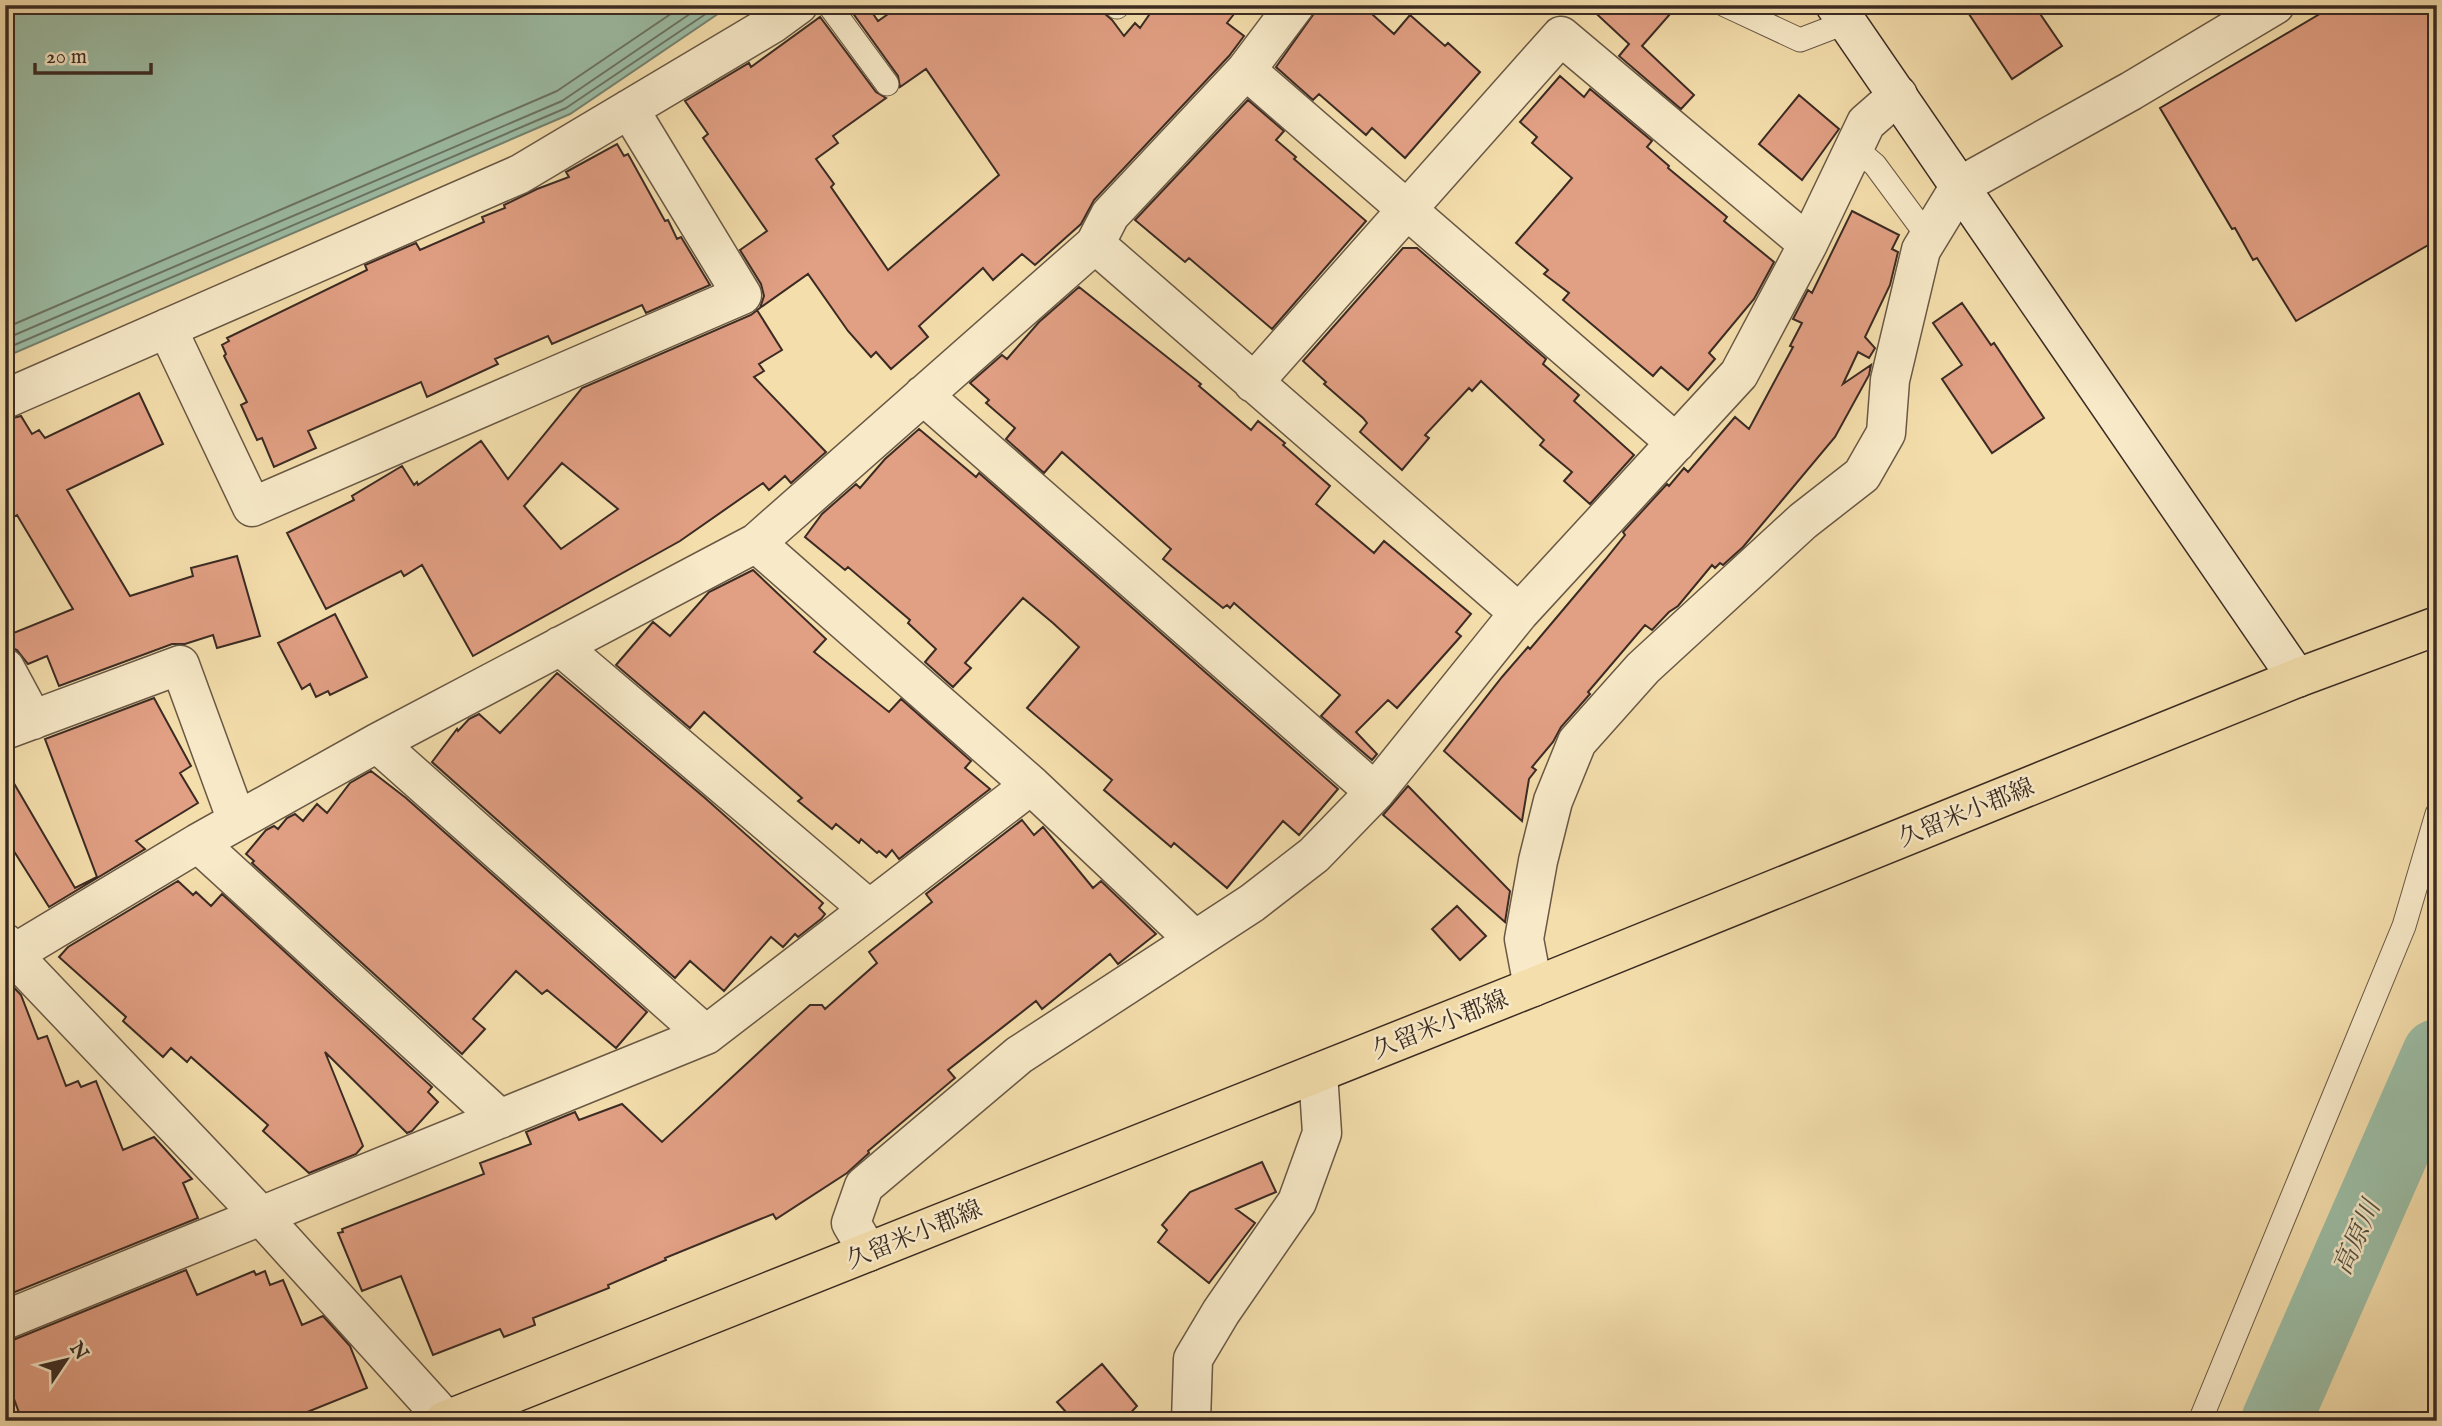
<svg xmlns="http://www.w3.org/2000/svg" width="2442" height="1426" font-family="'IM FELL English','Noto Serif JP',serif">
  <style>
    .water { fill: #9cbda5; stroke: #758371; stroke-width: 2 }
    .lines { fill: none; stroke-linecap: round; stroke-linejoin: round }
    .shore { stroke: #6c7464; stroke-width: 2 }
    .river { stroke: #9cbda5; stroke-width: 70 }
    .building { fill: #e19f83; stroke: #3b2b23; stroke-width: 2; fill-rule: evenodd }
    .lane-casing { stroke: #695845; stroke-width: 25 }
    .street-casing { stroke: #695845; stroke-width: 41 }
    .secondary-casing { stroke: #3b2b23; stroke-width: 41 }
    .primary-casing { stroke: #3b2b23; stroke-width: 41 }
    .lane { stroke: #f8eac9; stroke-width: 23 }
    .street { stroke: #f8eac9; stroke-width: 38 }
    .secondary { stroke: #f8eac9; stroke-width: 38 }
    .primary { stroke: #f4deac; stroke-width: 38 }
    .labels { text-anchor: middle; stroke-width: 5; stroke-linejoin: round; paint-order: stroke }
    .street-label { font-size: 24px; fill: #3b2b23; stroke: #f8eac9 }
    .water-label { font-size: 26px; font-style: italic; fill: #535044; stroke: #f8eac9 }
  </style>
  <rect width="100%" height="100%" fill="#f4deac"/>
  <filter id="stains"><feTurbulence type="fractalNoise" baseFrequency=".00286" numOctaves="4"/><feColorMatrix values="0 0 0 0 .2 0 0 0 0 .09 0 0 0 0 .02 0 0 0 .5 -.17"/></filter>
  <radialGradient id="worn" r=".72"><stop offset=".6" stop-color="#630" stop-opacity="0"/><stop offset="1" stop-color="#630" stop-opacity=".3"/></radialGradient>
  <path class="water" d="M 5,5 L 731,5 L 570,114 L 5,357 Z"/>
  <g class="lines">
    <path class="shore" d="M 5,328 L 557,91 L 684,5
      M 5,339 L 562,101 L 703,5
      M 5,349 L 566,108 L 719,5"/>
    <path class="river" d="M 2276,1421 L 2437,1054"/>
  </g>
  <path class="building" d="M 847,5 L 867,5 L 878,21 L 901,5 L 1101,5 L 1105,14 L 1112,20 L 1124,36 L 1135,23 L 1140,28 L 1156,5 L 1241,5 L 1227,23 L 1244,36 L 1229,56 L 1094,200 L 1081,224 L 1035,265 L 1022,254 L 993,280 L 983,268 L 919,326 L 928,337 L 891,369 L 876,352 L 871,357 L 848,331 L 808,274 L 757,310 L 782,350 L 759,364 L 764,371 L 754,377 L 826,452 L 791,483 L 785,476 L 769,490 L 763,483 L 680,541 L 473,656 L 422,565 L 404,576 L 401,571 L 326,609 L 287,533 L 354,500 L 352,496 L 402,466 L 414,485 L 417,482 L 418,485 L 481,441 L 508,479 L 582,388 L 751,315 L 760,308 L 764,296 L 761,284 L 740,250 L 767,231 L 703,138 L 708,134 L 685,101 L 749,63 L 751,67 L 820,17 L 876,92 L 886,98 L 833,136 L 838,143 L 816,159 L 834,184 L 831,187 L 888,270 L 999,175 L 926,69 L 900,87 L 898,76 ZM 562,463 L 618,509 L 561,549 L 524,506 Z
    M 1320,5 L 1362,5 L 1394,34 L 1410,15 L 1445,46 L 1448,43 L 1480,72 L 1405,158 L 1372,128 L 1366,135 L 1319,94 L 1313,100 L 1276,67 Z
    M 1587,5 L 1678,5 L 1642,46 L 1694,95 L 1681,109 L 1619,56 L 1629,44 Z
    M 1963,5 L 2034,5 L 2062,46 L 2012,79 Z
    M 2335,5 L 2437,5 L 2437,240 L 2296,321 L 2257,258 L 2253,260 L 2235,228 L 2232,229 L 2160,108 Z
    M 1560,76 L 1584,97 L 1590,89 L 1652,141 L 1647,147 L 1669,166 L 1668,168 L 1727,217 L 1724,221 L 1774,262 L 1754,299 L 1709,353 L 1715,359 L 1688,390 L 1661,367 L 1653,376 L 1563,300 L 1569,293 L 1544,274 L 1548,270 L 1516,243 L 1572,178 L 1532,143 L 1537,137 L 1520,122 Z
    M 1799,95 L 1839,129 L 1802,180 L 1759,144 Z
    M 1248,100 L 1284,131 L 1276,140 L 1296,157 L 1294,159 L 1366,221 L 1272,329 L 1189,258 L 1185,262 L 1135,220 Z
    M 617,144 L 624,156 L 628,154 L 665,221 L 668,220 L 677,239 L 681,237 L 710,285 L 646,313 L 642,305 L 552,344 L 548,336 L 495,359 L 498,364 L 427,397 L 421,382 L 308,431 L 316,448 L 274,467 L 262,438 L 257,440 L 241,405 L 247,402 L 224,356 L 226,354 L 222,345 L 229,341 L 227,338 L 367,270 L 365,265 L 416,243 L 420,250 L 484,222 L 482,217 L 505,208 L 504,205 L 537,189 L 569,177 L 566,172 Z
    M 1852,211 L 1899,235 L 1892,249 L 1898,252 L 1890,285 L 1865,337 L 1875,348 L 1869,358 L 1858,352 L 1843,384 L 1871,365 L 1869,375 L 1835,437 L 1743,547 L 1723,565 L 1720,563 L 1715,568 L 1712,565 L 1678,606 L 1669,612 L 1652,630 L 1645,625 L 1588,692 L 1590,694 L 1561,727 L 1553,742 L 1532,767 L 1536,770 L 1529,779 L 1522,821 L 1444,751 L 1502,677 L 1528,647 L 1530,649 L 1605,560 L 1625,535 L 1623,532 L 1667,484 L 1669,486 L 1684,468 L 1688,472 L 1735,417 L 1749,429 L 1793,347 L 1790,346 L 1802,323 L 1793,319 L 1808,290 L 1812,293 Z
    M 1403,248 L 1417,248 L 1546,359 L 1543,364 L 1579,395 L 1574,401 L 1634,455 L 1590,504 L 1564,481 L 1572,472 L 1540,445 L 1544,440 L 1481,381 L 1472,391 L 1469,388 L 1425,435 L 1429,438 L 1402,470 L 1360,432 L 1367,423 L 1363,418 L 1324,384 L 1326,382 L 1303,361 Z
    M 1079,287 L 1201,384 L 1199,386 L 1251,430 L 1258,421 L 1285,443 L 1283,445 L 1330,486 L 1316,504 L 1374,553 L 1384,541 L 1471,614 L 1456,632 L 1461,636 L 1397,708 L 1388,700 L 1356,732 L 1377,754 L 1372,760 L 1321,716 L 1340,695 L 1234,603 L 1230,608 L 1227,605 L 1223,608 L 1163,559 L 1171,549 L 1062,452 L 1044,473 L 1006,439 L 1015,428 L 986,403 L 989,400 L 970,383 L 1002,355 L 1007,359 L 1039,322 Z
    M 1962,303 L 1991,345 L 1994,343 L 2044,418 L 1992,453 L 1942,379 L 1962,365 L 1933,323 Z
    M 139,393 L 163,444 L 67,490 L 130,596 L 193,576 L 191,568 L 237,556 L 260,636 L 217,648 L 213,635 L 185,644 L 172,644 L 59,686 L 47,656 L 28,664 L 17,650 L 10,647 L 6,636 L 73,609 L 17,515 L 5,522 L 5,420 L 21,416 L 32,434 L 39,430 L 45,438 Z
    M 919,429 L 976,477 L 979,473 L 1338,789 L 1299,835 L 1283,821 L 1227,888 L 1174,843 L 1171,847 L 1104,790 L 1112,780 L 1027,708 L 1079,647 L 1053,623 L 1023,598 L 965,663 L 971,668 L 953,687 L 925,662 L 936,649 L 908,623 L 910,620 L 848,567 L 845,570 L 805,537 L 822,514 L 856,484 L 860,488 L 885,459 Z
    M 753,570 L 826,639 L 814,652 L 889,712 L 901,699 L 971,761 L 965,768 L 990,789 L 899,859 L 892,850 L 886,857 L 879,851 L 877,853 L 861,839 L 859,843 L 836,824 L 832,829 L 798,801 L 802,798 L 704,712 L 690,728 L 616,665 L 653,622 L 670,636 L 709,592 Z
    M 335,614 L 367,677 L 330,695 L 328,691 L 316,697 L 310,684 L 302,689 L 278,643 Z
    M 557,673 L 705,798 L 823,903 L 819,908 L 825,914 L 821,919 L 798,937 L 795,934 L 783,947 L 771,937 L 724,991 L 690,961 L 675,978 L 432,762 L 457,729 L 458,731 L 469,719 L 479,714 L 500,733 Z
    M 154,698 L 191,766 L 180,773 L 198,803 L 136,841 L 145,849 L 49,907 L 5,837 L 5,768 L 75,888 L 97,877 L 45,739 Z
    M 371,771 L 406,798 L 647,1012 L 616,1048 L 547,990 L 542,994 L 516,971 L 473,1019 L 485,1029 L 462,1054 L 252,863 L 254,861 L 246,854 L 266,830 L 274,826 L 278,829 L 287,818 L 295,814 L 303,821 L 317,804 L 327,813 L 350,783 Z
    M 1408,786 L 1510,891 L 1505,922 L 1383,815 Z
    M 1022,820 L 1034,835 L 1043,827 L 1093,888 L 1101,881 L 1156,934 L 1118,964 L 1110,954 L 1042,1009 L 1036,1001 L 948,1070 L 955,1078 L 868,1151 L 869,1153 L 847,1173 L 776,1219 L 773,1214 L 665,1258 L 666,1260 L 608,1285 L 609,1288 L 533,1318 L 535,1325 L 504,1337 L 500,1329 L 433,1355 L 401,1276 L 362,1291 L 338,1233 L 343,1232 L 342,1229 L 484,1174 L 480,1163 L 531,1144 L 526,1132 L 575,1112 L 579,1120 L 622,1104 L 662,1142 L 810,1005 L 822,1005 L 825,1009 L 877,963 L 869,952 L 932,902 L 926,894 Z
    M 178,881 L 193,895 L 196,892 L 211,906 L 222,894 L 432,1087 L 428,1092 L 438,1102 L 412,1131 L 407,1133 L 325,1052 L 363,1146 L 356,1154 L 309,1173 L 263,1131 L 268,1125 L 191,1057 L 187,1062 L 171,1048 L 163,1057 L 123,1021 L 126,1017 L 59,957 L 68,947 Z
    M 1457,906 L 1486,936 L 1460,960 L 1432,929 Z
    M 7,980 L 21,995 L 38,1039 L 47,1036 L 66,1086 L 78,1081 L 81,1087 L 96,1081 L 123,1150 L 154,1137 L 192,1179 L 183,1183 L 198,1218 L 5,1296 L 5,981 Z
    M 1262,1162 L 1276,1192 L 1236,1209 L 1255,1223 L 1209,1283 L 1158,1242 L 1167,1230 L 1162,1225 L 1190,1192 Z
    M 186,1270 L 197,1295 L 254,1271 L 256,1275 L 265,1271 L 270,1285 L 283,1280 L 302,1325 L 323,1316 L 350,1346 L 367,1388 L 285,1421 L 22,1421 L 5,1374 L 5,1341 L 13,1340 Z
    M 1102,1364 L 1137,1406 L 1123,1421 L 1074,1421 L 1057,1402 Z"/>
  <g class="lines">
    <defs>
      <path id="lane" d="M 829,5 L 887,84
        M 1115,5 L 1117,7
        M 1725,5 L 1800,40 L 1847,22
        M 1854,147 L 1875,165 L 1929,238
        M 2200,1421 L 2404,926 L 2437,814"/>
      <path id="street" d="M 1246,70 L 1676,443
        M 1095,244 L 1110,215 L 1246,70 L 1295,5
        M 167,328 L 252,507 L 742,295 L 629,109
        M 1253,383 L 1561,36 L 1808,244
        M 923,395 L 1375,792
        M 5,399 L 520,174 L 772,24 L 798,5
        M 756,543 L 1031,785 L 1195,940
        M 560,646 L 869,909
        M 5,668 L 33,720
        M 5,730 L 180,665 L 237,821
        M 377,743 L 706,1035
        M 198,843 L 500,1119
        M 5,943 L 13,955 L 261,1216 L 446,1420
        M 5,959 L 198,843 L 377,743 L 756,543 L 1095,244 L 1519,613
        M 1533,987 L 1524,939 L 1538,861 L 1553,801 L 1577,742 L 1643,668 L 1803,521 L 1862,475 L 1886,433 L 1890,380 L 1921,250 L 1960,186 L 2131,91 L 2275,5
        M 868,1252 L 851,1223 L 864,1186 L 1019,1055 L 1252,903 L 1314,855 L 1375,792 L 1519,613 L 1739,374 L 1808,244 L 1866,123 L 1898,95
        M 5,1320 L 706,1035 L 1031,785
        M 1191,1421 L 1193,1359 L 1221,1312 L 1297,1202 L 1322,1133 L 1318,1073"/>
      <path id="secondary" d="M 1835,5 L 2297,678"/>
      <path id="primary" d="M 444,1421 L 1533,987 L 2297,678 L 2437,626"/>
    </defs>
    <use href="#lane" class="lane-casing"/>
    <use href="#street" class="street-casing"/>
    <use href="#secondary" class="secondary-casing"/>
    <use href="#primary" class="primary-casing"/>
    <use href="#lane" class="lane"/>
    <use href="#street" class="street"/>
    <use href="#secondary" class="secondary"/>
    <use href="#primary" class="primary"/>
  </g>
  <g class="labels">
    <g class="street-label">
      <text transform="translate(1966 812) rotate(-22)" y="8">久留米小郡線</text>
      <text transform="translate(1440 1024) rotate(-22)" y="8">久留米小郡線</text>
      <text transform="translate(914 1234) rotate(-22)" y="8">久留米小郡線</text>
    </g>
    <g class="water-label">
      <text transform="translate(2356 1237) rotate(-66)" y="9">高原川</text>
    </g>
  </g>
  <rect width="2442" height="1426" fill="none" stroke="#f4deac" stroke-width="28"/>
  <rect x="7" y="7" width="2428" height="1412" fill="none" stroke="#3b2b23" stroke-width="3.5"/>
  <rect x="14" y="14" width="2414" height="1398" fill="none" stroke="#3b2b23" stroke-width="2"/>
  <g transform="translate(66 1360) rotate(55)" stroke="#f8eac9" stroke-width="5" paint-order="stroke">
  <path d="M0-5L12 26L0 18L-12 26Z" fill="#3b2b23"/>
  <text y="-10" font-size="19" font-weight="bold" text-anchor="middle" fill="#3b2b23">N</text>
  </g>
  <path d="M35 63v10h116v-10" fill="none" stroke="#3b2b23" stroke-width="3.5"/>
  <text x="46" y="63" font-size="21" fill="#3b2b23" stroke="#f8eac9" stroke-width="5" paint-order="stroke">20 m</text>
  <rect width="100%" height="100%" filter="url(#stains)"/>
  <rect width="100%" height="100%" fill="url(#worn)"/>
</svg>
